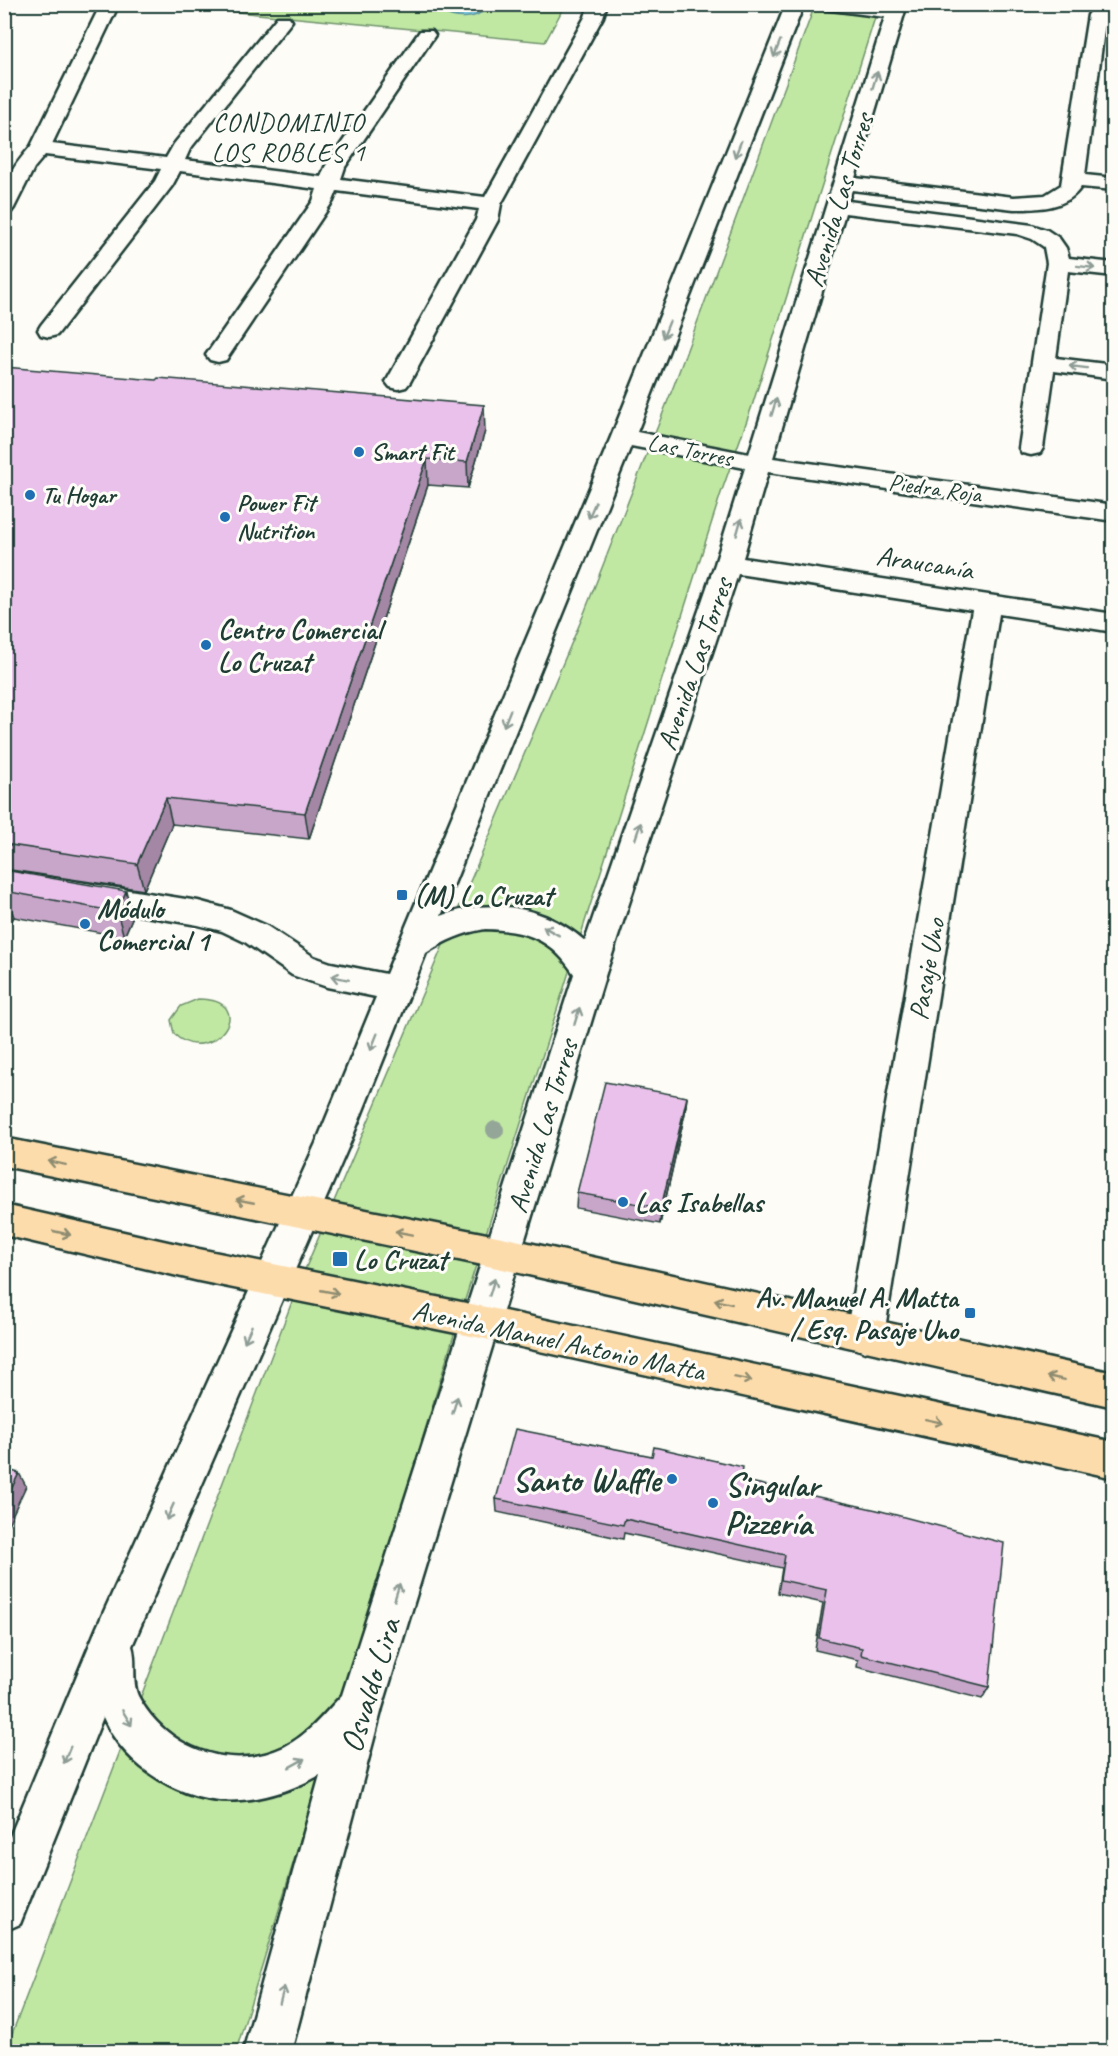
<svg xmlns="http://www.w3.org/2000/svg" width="1118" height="2056" font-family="Caveat,sans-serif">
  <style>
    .green { fill: #c0e8a3; stroke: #70926c; stroke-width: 1.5 }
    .water { fill: #83cde4; stroke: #5b939e; stroke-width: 1.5 }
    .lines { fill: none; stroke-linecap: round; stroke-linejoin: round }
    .minor-casing { stroke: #1f3d34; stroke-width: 5 }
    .major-casing { stroke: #1f3d34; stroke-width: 5 }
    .minor { fill: #fdfcf7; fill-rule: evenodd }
    .major { fill: #fddcac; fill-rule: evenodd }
    .tree { fill: #94a698 }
    .wall { fill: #c8a6c9; stroke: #1f3d34; stroke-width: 1.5 }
    .shaded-wall { fill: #a387a4; stroke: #1f3d34; stroke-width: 1.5 }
    .building { fill: #e9c1ea; stroke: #1f3d34; stroke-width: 1.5 }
    .oneway { stroke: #8e9c96 }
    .oneway2 { stroke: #8e8c70 }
    .poi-dot { fill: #1f6fb2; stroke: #fdfcf7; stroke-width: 2 }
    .labels { text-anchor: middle; stroke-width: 6; stroke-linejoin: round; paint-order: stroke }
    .far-street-label { font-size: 24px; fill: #1f3d34; stroke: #fdfcf7 }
    .far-poi-label { font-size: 24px; font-weight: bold; fill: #1f3d34; stroke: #fdfcf7; text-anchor: start }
    .far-neighbourhood-label { font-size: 26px; letter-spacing: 1.5px; fill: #1f3d34; stroke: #fdfcf7 }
    .street-label { font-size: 28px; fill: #1f3d34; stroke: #fdfcf7 }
    .poi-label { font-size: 28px; font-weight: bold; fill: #1f3d34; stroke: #fdfcf7; text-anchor: start }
    .near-poi-label { font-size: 33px; font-weight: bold; fill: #1f3d34; stroke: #fdfcf7; text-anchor: end }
    .near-street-label { font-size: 33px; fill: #1f3d34; stroke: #fdfcf7 }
  </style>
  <rect width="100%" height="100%" fill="#fdfcf7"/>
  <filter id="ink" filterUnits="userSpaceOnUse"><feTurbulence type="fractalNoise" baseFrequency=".0167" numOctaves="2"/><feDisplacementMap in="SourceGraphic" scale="12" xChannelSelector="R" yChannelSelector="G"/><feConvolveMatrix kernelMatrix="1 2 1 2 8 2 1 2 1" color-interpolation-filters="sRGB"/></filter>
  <g filter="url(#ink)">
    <path class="green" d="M 166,5 L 565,5 L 545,42 Z
      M 815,5 L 879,5 L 752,406 L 720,496 L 457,1325 L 236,2051 L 5,2052 L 298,1286 L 583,616 L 674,385 Z
      M 198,999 C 263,999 211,1070 174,1034 L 171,1020 L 181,1006 Z"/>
    <path class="water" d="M 441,4 L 485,5 L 486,8 C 475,21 455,19 441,12 Z"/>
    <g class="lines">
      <defs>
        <path id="minor" d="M 101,4 L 119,4 L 52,144 L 166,158 L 174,144 L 277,17 L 289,17 L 292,21 L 190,149 L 185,160 L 321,177 L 325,167 L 420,31 L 432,31 L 435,35 L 345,167 L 341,179 L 485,197 L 585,17 L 589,4 L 607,4 L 603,17 L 501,204 L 498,220 L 410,382 L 406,387 L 398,389 L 390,387 L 386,382 L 476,220 L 479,209 L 337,191 L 333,201 L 226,360 L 218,362 L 210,360 L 206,355 L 313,201 L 317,189 L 180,171 L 172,186 L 57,335 L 49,337 L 41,335 L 38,330 L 41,325 L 155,181 L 161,169 L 45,155 L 34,168 L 14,208 L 11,212 L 4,214 C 4,180 9,172 31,146 Z
          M 786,4 L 804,4 L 637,432 L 749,454 L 885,17 L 823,9 L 814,4 L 888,7 L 889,4 L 907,4 L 855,178 L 1014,197 L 1045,195 L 1061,185 L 1088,15 L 1091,11 L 1103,11 L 1106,15 L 1085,175 L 1114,178 L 1114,190 L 1081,187 C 1067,209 1038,209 1014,209 L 852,190 L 848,201 L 1032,225 L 1047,230 L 1059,238 L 1066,248 L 1069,258 L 1114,263 L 1114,276 L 1068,271 L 1056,358 L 1114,365 L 1114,379 L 1054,371 L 1043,448 L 1040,453 L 1031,455 L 1022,453 L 1019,448 L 1047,263 L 1044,247 L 1032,239 L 1017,234 L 845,213 L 773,458 L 1114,505 L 1114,521 L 768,472 L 743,558 L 1114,614 L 1114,632 L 999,614 L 884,1335 L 878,1347 L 865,1352 L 852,1347 L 846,1335 L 972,610 L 738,574 L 606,973 L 382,1708 L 291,2052 L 243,2052 L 320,1775 C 296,1788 269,1798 241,1800 C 185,1805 125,1768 103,1717 L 20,1924 L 4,1931 L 4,1851 L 97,1627 L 316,1143 L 376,997 L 327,987 L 292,975 L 245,942 L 222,931 L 198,925 L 4,892 L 4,870 L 198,901 L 231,910 L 267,926 L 314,957 L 331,963 L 386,974 L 611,437 ZM 631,446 L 745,468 L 715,564 L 585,941 C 545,906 491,897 441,916 ZM 485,929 C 525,930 551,938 574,974 L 342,1695 C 324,1714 308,1735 284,1747 C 230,1773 165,1748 138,1696 C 131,1680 137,1661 132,1646 L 350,1143 L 426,953 C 446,940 462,933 485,929 Z"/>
        <path id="major" d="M 4,1138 L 502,1237 L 1114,1373 L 1114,1407 L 502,1269 L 4,1166 Z
          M 4,1205 L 199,1249 L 481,1306 L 1114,1442 L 1114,1478 L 481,1338 L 199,1281 L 4,1235 Z"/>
      </defs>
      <use href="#minor" class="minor-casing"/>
      <use href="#major" class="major-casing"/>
      <use href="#minor" class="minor"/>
      <use href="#major" class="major"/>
    </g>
    <circle class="tree" cx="495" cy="1130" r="9"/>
    <path class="wall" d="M 4,367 L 485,431 L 468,488 L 428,485 L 309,839 L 172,824 L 144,890 L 4,869 Z
      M 4,870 L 133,916 L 124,937 L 14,917 L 4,933 Z
      M 687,1097 L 685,1113 L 660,1224 L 576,1208 L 577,1193 Z
      M 741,1480 L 989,1687 L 982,1699 L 857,1667 L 858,1660 L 815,1650 L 823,1603 L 778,1593 L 782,1568 L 624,1533 L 623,1539 L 497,1512 L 496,1499 Z"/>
    <path class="shaded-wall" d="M 484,405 L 485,431 L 468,488 L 467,462 Z
      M 427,459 L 428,485 L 309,839 L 305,813 Z
      M 166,798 L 172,824 L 144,890 L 137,864 Z
      M 5,891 L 14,917 L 4,933 L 4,892 Z
      M 126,891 L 133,916 L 124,937 L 117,912 Z
      M 687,1097 L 685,1113 L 660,1224 L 661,1208 Z
      M 19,1473 L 26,1486 L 4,1533 L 4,1504 Z"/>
    <path class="building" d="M 4,367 L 156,380 L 158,378 L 484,405 L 467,462 L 427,459 L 305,813 L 166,798 L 137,864 L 4,844 Z
      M 4,870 L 126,891 L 117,912 L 5,891 L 4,892 Z
      M 605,1082 L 687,1097 L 661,1208 L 577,1193 Z
      M 515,1429 L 652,1456 L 654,1447 L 743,1467 L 741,1480 L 877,1510 L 1004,1543 L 989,1687 L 861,1655 L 862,1648 L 819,1638 L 827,1590 L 781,1580 L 785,1555 L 625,1519 L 623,1525 L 496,1499 Z
      M 4,1469 L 19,1473 L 4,1504 Z"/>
    <defs><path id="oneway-shaft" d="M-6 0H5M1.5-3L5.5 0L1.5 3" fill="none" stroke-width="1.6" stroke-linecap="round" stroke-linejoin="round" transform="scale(1.5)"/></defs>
    <g class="oneway">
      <use href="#oneway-shaft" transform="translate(777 49) rotate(111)"/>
      <use href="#oneway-shaft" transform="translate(875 80) rotate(-73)"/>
      <use href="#oneway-shaft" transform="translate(738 149) rotate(112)"/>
      <use href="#oneway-shaft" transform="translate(1086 267) rotate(7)"/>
      <use href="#oneway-shaft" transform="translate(666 330) rotate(112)"/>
      <use href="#oneway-shaft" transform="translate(1078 367) rotate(-173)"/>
      <use href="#oneway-shaft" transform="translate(774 407) rotate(-73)"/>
      <use href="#oneway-shaft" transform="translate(592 510) rotate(113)"/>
      <use href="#oneway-shaft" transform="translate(739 527) rotate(-74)"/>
      <use href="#oneway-shaft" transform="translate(507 718) rotate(112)"/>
      <use href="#oneway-shaft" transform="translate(638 831) rotate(-71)"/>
      <use href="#oneway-shaft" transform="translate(551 931) rotate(-151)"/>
      <use href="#oneway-shaft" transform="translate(340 978) rotate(-168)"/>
      <use href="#oneway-shaft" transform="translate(577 1016) rotate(-73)"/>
      <use href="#oneway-shaft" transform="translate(374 1042) rotate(112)"/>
      <use href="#oneway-shaft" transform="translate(492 1287) rotate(-73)"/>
      <use href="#oneway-shaft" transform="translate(248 1334) rotate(114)"/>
      <use href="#oneway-shaft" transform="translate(455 1405) rotate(-73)"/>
      <use href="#oneway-shaft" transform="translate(170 1512) rotate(114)"/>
      <use href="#oneway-shaft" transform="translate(397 1592) rotate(-73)"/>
      <use href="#oneway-shaft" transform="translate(127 1718) rotate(59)"/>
      <use href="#oneway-shaft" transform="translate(67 1755) rotate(112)"/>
      <use href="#oneway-shaft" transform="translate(297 1763) rotate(-29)"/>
      <use href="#oneway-shaft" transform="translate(282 1995) rotate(-75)"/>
    </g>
    <g class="oneway2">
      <use href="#oneway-shaft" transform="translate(57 1163) rotate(-168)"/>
      <use href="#oneway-shaft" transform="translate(245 1201) rotate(-169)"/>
      <use href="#oneway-shaft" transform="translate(62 1233) rotate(13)"/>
      <use href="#oneway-shaft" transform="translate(404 1233) rotate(-169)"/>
      <use href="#oneway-shaft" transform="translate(330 1292) rotate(11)"/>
      <use href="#oneway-shaft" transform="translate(723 1302) rotate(-167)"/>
      <use href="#oneway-shaft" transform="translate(1056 1378) rotate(-168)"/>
      <use href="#oneway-shaft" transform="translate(743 1379) rotate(12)"/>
      <use href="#oneway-shaft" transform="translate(934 1421) rotate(12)"/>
    </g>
  </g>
  <g class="poi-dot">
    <circle cx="359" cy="452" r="6"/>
    <circle cx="30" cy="495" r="6"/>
    <circle cx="225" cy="517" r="6"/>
    <circle cx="206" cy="645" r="6"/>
    <rect x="396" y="889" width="12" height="12" rx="3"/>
    <circle cx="85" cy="924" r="6"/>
    <circle cx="623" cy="1202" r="6"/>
    <rect x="332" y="1251" width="16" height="16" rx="3"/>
    <rect x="964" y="1307" width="12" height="12" rx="3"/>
    <circle cx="672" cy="1479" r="6"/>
    <circle cx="713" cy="1503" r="6"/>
  </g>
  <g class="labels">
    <g class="far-street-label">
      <text transform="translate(690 450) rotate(11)" y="8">Las Torres</text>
      <text transform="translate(935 488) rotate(8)" y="8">Piedra Roja</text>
    </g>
    <g class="far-poi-label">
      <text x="371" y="460">Smart Fit</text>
      <text x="42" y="503">Tu Hogar</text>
      <text x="237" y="511">Power Fit<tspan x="237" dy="28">Nutrition</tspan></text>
    </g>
    <g class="far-neighbourhood-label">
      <text x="289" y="131">CONDOMINIO<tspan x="289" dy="30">LOS ROBLES 1</tspan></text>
    </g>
    <g class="street-label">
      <text transform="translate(838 200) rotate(-73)" y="10">Avenida Las Torres</text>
      <text transform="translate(925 562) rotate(9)" y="10">Araucanía</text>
      <text transform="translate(694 664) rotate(-71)" y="10">Avenida Las Torres</text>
      <text transform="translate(926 969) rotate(-80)" y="10">Pasaje Uno</text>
      <text transform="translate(542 1126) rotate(-73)" y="10">Avenida Las Torres</text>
      <text transform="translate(559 1340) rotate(12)" y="10">Avenida Manuel Antonio Matta</text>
    </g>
    <g class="poi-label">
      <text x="218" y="639">Centro Comercial<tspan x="218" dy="32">Lo Cruzat</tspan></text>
      <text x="414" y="905">(M) Lo Cruzat</text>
      <text x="97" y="918">Módulo<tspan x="97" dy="32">Comercial 1</tspan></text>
      <text x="635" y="1212">Las Isabellas</text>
      <text x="354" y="1269">Lo Cruzat</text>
      <text x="958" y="1307" text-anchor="end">Av. Manuel A. Matta<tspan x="958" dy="32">/ Esq. Pasaje Uno</tspan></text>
    </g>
    <g class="near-poi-label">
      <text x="660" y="1491">Santo Waffle</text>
      <text x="725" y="1496" text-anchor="start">Singular<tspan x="725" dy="38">Pizzería</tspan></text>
    </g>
    <g class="near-street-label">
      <text transform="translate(369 1685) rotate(-73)" y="12">Osvaldo Lira</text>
    </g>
  </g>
  <rect width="1118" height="2056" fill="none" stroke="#fdfcf7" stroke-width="24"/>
  <rect x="12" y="12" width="1094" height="2032" fill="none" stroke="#1f3d34" stroke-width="2" filter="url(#ink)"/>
</svg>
